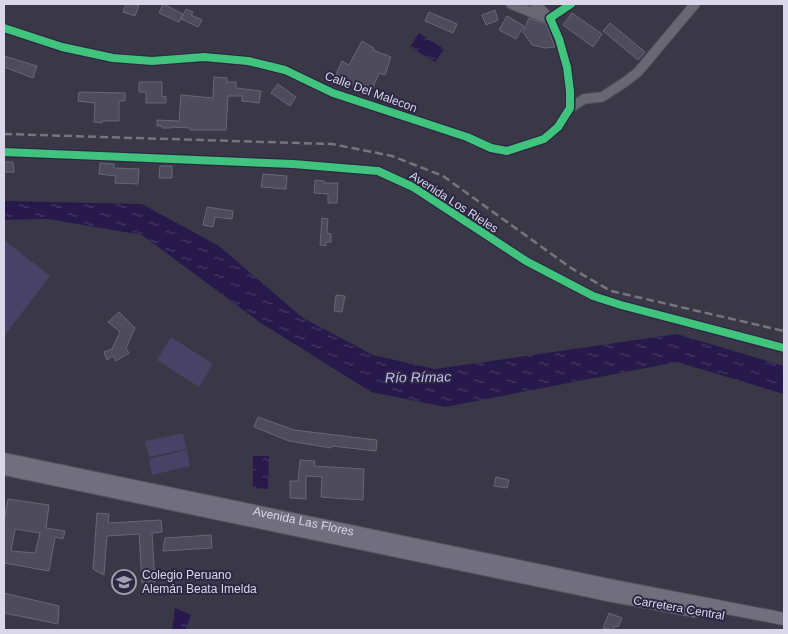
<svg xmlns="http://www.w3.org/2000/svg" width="788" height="634" font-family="Helvetica,sans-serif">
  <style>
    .garden { fill: #484267 }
    .water { fill: url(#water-ripples) }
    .building { fill: #4e4b5d; stroke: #686774; fill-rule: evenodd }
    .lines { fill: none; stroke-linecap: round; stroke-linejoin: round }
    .minor-casing { stroke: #565462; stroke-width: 11 }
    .highway-casing { stroke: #565462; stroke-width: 14 }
    .minor { stroke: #686772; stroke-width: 9 }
    .highway { stroke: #716f7e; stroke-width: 12 }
    .rail { stroke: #76747e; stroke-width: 2.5; stroke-dasharray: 8 4; stroke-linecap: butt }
    .cycleway-casing { stroke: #2c2742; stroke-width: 11 }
    .cycleway { stroke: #40c37c; stroke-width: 8 }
    .labels { text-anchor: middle; stroke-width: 4; stroke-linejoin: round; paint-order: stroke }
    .street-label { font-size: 12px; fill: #d9d7e9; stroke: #2c2742 }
    .poi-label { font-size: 12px; fill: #d9d7e9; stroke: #2c2742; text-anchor: start }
    .water-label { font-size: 14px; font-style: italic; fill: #c6bef5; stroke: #2c2742 }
  </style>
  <defs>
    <pattern id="water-ripples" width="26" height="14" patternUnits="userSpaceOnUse" patternTransform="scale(1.25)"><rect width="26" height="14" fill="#28194c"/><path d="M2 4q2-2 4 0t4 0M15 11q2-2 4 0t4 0" fill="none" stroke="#473a66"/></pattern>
  </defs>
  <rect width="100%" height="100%" fill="#3a3847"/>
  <path class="garden" d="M 4,240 L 50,276 L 4,336 Z
    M 171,337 L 213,364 L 199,387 L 157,360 Z
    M 183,433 L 186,449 L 149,457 L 145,441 Z
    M 187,450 L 190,466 L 152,475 L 149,459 Z"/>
  <path class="water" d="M 419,33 L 444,49 L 435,62 L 410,47 Z
    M 4,201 L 142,204 L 219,246 L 303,318 L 373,355 L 435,369 L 677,334 L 784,366 L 784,394 L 677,362 L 445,407 L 371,392 L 258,321 L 142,235 L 48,219 L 4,220 Z
    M 253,456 L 269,456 L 268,489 L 253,488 Z
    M 175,608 L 191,615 L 186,630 L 172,630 Z"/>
  <path class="building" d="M 126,4 L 139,5 L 135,16 L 123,12 Z
    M 163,4 L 183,14 L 179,22 L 159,13 Z
    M 186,9 L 193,12 L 191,15 L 202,20 L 198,27 L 181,19 Z
    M 495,10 L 498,20 L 486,25 L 482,15 Z
    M 429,12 L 457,24 L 453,33 L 425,21 Z
    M 572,13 L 602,34 L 593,47 L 563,25 Z
    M 507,16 L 524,26 L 516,39 L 499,30 Z
    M 529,18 L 546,24 L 555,47 L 545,48 L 532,45 L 523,32 Z
    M 610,23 L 645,52 L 638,60 L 603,31 Z
    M 362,41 L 374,48 L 373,50 L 391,57 L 385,75 L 379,73 L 371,92 L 335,77 L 342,61 L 349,65 Z
    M 4,56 L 37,66 L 33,78 L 4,67 Z
    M 214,77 L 227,78 L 227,82 L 236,82 L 236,88 L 261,91 L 259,103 L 242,101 L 242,96 L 228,96 L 226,130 L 190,130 L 190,128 L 172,127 L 172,128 L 162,128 L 162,126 L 157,126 L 157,120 L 179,121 L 181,95 L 213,98 Z
    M 139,82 L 162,82 L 162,97 L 166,96 L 166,103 L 146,103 L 146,92 L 139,92 Z
    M 278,84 L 296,97 L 290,106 L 271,93 Z
    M 79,92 L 125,93 L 125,101 L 119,101 L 119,121 L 102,121 L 102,123 L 94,122 L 95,103 L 78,101 Z
    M 4,162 L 13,162 L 14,172 L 4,172 Z
    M 100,163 L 114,164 L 114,168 L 139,169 L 138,184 L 115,183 L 116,176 L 99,174 Z
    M 160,166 L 172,166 L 172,178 L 159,178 Z
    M 263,174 L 287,176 L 286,189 L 261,187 Z
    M 315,180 L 324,181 L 324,183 L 338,183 L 337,203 L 328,203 L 328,194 L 314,193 Z
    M 207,207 L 233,211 L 232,219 L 215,217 L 213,227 L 203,225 Z
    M 322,218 L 328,219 L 327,233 L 331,234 L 331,242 L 326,242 L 326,246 L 320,245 Z
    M 336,295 L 345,296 L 342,312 L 334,311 Z
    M 119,312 L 135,328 L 126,348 L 129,353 L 116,361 L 113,356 L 107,360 L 104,352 L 112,349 L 120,332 L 108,322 Z
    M 258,417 L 294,430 L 377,440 L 376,451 L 332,446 L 331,448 L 289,441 L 254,427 Z
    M 300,460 L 315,461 L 314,466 L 364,469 L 363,500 L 321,497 L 322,477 L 306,476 L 306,499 L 290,498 L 290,481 L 298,481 Z
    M 496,477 L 509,480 L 507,488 L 494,486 Z
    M 8,499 L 49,505 L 46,528 L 65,531 L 63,539 L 55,537 L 49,571 L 4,563 L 4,520 ZM 15,529 L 40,533 L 35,553 L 11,551 Z
    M 97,513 L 109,514 L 108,523 L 161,520 L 162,532 L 152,533 L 155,582 L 142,583 L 139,534 L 107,536 L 104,575 L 93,569 Z
    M 211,535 L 212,548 L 163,551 L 165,538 Z
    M 4,593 L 59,606 L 58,624 L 4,613 Z
    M 609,613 L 622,618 L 618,627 L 615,626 L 613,630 L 603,628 Z"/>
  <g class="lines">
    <defs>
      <path id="minor" d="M 511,4 L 543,17 L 550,18 L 535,4
        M 4,28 L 62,47 L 113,58 L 152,61 L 204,57 L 248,61 L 285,70 L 333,93 L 467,137 L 491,148 L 507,151 L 544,139 L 558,127 L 570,108 L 570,91 L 567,67 L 559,39 L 550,18 L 571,4
        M 570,108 L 584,99 L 602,97 L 625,82 L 638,72 L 695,4
        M 4,152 L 293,164 L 378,171 L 413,187 L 526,261 L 593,296 L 621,305 L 784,348"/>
      <g id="highway">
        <path id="s1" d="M 4,459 L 604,584 L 784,619"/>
        <path d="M 4,469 L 603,594 L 696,611"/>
      </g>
    </defs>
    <use href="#minor" class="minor-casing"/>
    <use href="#highway" class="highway-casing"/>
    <use href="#minor" class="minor"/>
    <use href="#highway" class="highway"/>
    <path class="rail" d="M 4,134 L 332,144 L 392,156 L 443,176 L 571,268 L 611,291 L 784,331"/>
    <defs>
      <path id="cycleway" d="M 4,28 L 62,47 L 113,58 L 152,61 L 204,57 L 248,61 L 285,70 L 333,93 L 467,137 L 491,148 L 507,151 L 544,139 L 558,127 L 570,108 L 570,91 L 567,67 L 559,39 L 550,18 L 571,4
        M 4,152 L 293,164 L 378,171 L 413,187 L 526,261 L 593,296 L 621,305 L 784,348"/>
    </defs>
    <use href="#cycleway" class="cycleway-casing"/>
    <use href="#cycleway" class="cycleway"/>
  </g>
  <defs>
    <symbol id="school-ring" viewBox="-11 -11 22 22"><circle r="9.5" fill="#2c2742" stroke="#a19fb0" stroke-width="1.5"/><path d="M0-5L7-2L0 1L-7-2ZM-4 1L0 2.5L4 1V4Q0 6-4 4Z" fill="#a19fb0"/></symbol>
  </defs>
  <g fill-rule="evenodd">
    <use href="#school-ring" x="110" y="568" width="28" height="28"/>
  </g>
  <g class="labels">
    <g class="street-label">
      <text transform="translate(371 92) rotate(20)" y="4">Calle Del Malecon</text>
      <text transform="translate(454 202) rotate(33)" y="4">Avenida Los Rieles</text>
      <text dy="4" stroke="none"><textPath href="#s1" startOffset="306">Avenida Las Flores</textPath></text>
      <text transform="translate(679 608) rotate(10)" y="4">Carretera Central</text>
    </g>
    <g class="poi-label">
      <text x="142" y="579">Colegio Peruano<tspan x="142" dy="14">Alemán Beata Imelda</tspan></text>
    </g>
    <g class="water-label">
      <text transform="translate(418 377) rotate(-1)" y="5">Río Rímac</text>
    </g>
  </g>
  <rect width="788" height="634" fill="none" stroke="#d9d7e9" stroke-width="10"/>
</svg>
